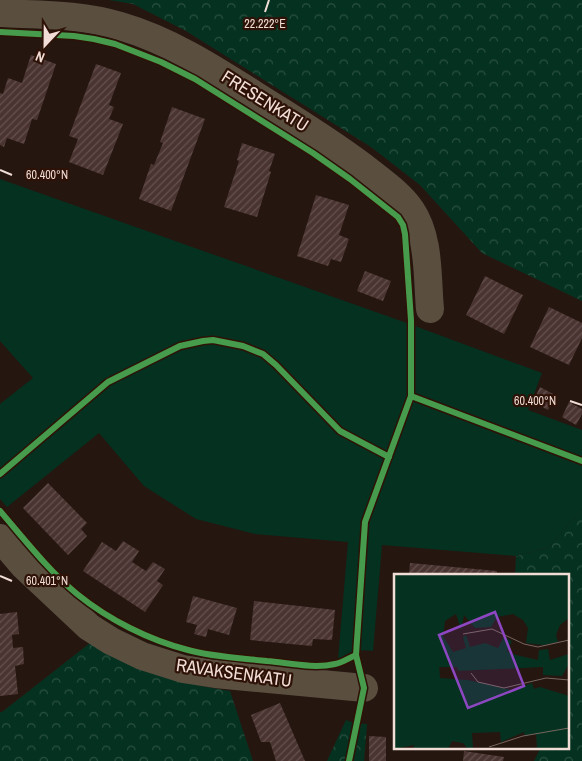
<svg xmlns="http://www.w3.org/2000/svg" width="582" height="761" font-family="'Archivo Narrow',sans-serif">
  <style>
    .forest { fill: url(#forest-crowns) }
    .green { fill: #053220 }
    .building { fill: url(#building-hatch) }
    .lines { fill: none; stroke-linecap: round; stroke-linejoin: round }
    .minor { stroke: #5a4e3f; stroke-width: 28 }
    .cycleway-casing { stroke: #2e1207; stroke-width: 9 }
    .cycleway { stroke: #469c4c; stroke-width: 6 }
    .ticks { fill: none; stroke: #f1ddd5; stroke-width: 2 }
    .labels { text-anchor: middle; stroke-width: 4.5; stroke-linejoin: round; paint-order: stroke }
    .street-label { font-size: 18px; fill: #f1ddd5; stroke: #2e1207 }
    .inset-road { fill: none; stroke: #77665f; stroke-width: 1 }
    .view { fill: #8d47c2; fill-opacity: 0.15; stroke: #8d47c2; stroke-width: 2.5 }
    .inset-edge { fill: none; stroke: #f1ddd5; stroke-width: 2.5 }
    .ticks-label { font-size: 12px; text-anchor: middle; fill: #f1ddd5; stroke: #2e1207; stroke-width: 4.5; stroke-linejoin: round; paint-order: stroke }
  </style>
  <defs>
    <pattern id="forest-crowns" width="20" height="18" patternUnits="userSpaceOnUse" patternTransform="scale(1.25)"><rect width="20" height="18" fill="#053220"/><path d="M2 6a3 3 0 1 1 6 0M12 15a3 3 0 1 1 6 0" fill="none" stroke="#2a4f40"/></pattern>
    <pattern id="building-hatch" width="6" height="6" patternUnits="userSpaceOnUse" patternTransform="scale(1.25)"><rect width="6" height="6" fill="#4a3432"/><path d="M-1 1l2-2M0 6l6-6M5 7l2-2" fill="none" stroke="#65514f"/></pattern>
  </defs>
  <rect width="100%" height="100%" fill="#251610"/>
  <path class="forest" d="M 109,0 L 582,0 L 582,301 L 482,253 L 420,185 L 371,147 L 186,31 L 133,4 Z
    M 582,509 L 582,761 L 534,761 L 541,747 L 568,747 L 568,575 L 515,575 L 516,556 L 549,547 Z
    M 90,643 L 167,677 L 201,686 L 230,691 L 253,761 L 0,761 L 0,712 L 2,712 Z
    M 346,720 L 354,723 L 367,724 L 364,761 L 327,761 Z"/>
  <path class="green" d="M 0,179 L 404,322 L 542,373 L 528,410 L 582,430 L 582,509 L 549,547 L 516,556 L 382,545 L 373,651 C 360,649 349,651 338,660 L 348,542 L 255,534 L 196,519 L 144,486 L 99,433 L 7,507 L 0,499 L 0,404 L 33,378 L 0,341 Z"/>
  <path class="building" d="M 31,55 L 56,64 L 37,120 L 32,119 L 24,144 L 7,138 L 4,147 L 0,145 L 0,93 L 3,94 L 8,78 L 22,83 Z
    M 96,64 L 121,73 L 109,105 L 114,107 L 109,119 L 123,124 L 103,175 L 69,162 L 78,139 L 69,136 Z
    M 172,107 L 205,119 L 171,211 L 139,199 L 151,164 L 154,165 L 163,143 L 160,142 Z
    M 242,143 L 275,154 L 269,171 L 271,172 L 257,217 L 224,207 L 239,161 L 237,160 Z
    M 316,195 L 349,205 L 339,235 L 349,239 L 341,262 L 331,259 L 328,266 L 297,256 Z
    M 365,271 L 391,281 L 383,301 L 357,291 Z
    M 485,276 L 523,295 L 504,334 L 466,315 Z
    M 549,307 L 582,323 L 582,338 L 569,365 L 530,347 Z
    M 540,387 L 555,395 L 548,410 L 533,402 Z
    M 569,402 L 582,409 L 582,414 L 576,425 L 562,417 Z
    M 48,483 L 87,523 L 81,529 L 87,536 L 68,555 L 23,508 Z
    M 123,541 L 139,551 L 132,562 L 146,571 L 153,562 L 165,569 L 157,581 L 163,585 L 145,612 L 83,571 L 102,542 L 116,551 Z
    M 410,563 L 497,571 L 497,575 L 409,575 Z
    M 193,596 L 237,608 L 229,635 L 208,629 L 206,637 L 194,634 L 197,625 L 186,622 Z
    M 254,601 L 335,610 L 332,640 L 313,639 L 312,646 L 250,640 Z
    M 17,612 L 19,634 L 12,635 L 13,648 L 23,647 L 24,664 L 15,666 L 18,694 L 0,696 L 0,614 Z
    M 280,703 L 305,761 L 276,761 L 270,742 L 261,742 L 251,715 Z
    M 369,736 L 386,737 L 386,761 L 369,761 Z
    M 464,751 L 504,757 L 503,761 L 463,761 Z"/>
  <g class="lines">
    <path class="minor" d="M 0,13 C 40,15 81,14 120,26 C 179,43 230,80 282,112 C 312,131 342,150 370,172 C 384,183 401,195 411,210 C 430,238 427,277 430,309
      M 0,538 L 23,565 L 89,627 L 111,641 L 142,656 L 183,669 L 215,674 L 364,688"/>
    <defs>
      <path id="cycleway" d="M 0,32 L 74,36 L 94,39 L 115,44 L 161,62 L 195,79 L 313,153 L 350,179 L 398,217 L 403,225 L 405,234 L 411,320 L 411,396 L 365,522 L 356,655 L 364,688 L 349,761
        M 411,396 L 582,461
        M 0,474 L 108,382 L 180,346 L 203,341 L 213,340 L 243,346 L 263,354 L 276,365 L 340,431 L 389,457
        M 0,511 C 24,539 48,570 77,594 C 109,620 149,640 188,650 C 213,657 241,658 267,661 C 289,663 314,669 335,664 C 342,663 349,658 356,655"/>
    </defs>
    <use href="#cycleway" class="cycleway-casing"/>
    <use href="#cycleway" class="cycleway"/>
  </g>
  <path class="ticks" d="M 265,12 L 269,0M 0,170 L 12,175M 570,401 L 582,405M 0,576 L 12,581"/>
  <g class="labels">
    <g class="street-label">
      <text transform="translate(265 101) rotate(32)" y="6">FRESENKATU</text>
      <text transform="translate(234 673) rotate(8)" y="6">RAVAKSENKATU</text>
    </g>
  </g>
  <g transform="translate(394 574)">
    <rect width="175" height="175" fill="#251610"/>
    <path d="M 0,0 L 175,0 L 175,44 L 166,51 L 162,61 L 164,68 L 149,71 L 132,69 L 134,54 L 129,46 L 119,40 L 103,43 L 97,53 L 81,54 L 70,41 L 67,56 L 62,40 L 51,47 L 49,62 L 59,78 L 53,89 L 45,89 L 46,104 L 74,106 L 117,116 L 138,109 L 140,115 L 146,113 L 175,122 L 175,175 L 143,175 L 142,160 L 131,162 L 130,158 L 107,168 L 106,158 L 78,159 L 79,175 L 74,175 L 69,169 L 58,167 L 54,175 L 19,175 L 20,171 L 0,175 Z" fill="#053220"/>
    <path d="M 72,61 L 76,73 L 91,69 L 104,74 L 110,63 L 118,67 L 113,77 L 122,81 L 144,86 L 145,76 L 154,75 L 156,86 L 175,80 L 175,90 L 168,102 L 149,101 L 149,93 L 64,97 L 63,93 L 45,93 L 45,89 L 53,89 L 59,78 L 72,74 L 69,63 Z" fill="#053220"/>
    <path class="inset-road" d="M 69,60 L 98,55 L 130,70 L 144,73 L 175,66M 77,99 L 84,108 L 110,114 L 152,104 L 175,106M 95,173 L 129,162 L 175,154"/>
    <path class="view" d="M 101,38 L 130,112 L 74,134 L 45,61 Z"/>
    <rect width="175" height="175" class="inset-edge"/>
  </g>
  <g class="ticks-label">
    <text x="265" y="28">22.222°E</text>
    <text x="47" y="179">60.400°N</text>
    <text x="535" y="405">60.400°N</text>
    <text x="47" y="585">60.401°N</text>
  </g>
  <g transform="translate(45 45) rotate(202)" stroke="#2e1207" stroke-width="4" paint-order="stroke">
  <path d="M0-4L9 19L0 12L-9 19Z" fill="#f1ddd5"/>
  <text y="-8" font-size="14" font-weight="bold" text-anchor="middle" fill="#f1ddd5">N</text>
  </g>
</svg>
